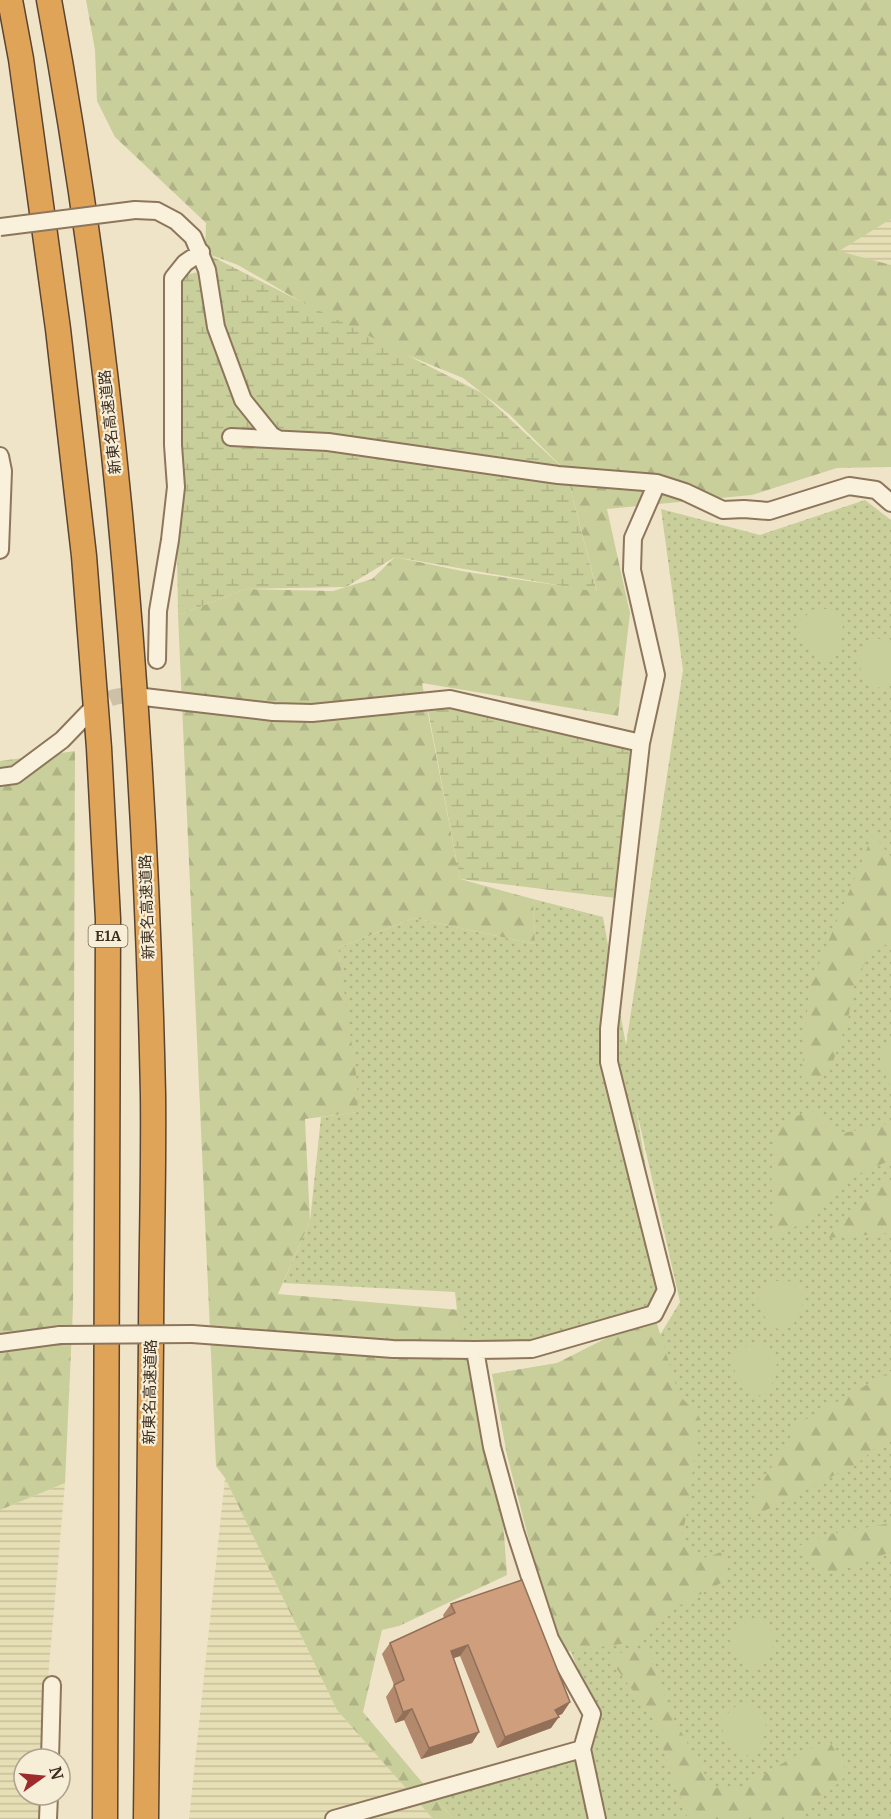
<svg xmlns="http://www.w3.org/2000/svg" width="891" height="1819" font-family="Merriweather,'Noto Sans JP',serif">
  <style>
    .farmland { fill: url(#farmland-rules) }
    .green { fill: url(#green-dots) }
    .forest { fill: url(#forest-firs) }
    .wetland { fill: url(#wetland-marsh) }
    .pitch { fill: #c9cf9b }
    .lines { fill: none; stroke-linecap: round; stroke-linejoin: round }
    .minor-tunnel { stroke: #ccc0a6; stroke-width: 16; stroke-dasharray: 16 8; stroke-linecap: butt }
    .minor-casing { stroke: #8d765c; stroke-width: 20 }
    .highway-casing { stroke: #5b4430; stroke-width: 27 }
    .minor { stroke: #faf1dc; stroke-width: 16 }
    .highway { stroke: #e0a458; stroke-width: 24 }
    .minor-bridge-casing { stroke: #8d765c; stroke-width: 20; stroke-linecap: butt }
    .minor-bridge { stroke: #faf1dc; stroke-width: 16 }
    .wall { fill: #b2896c }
    .shaded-wall { fill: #916f58 }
    .building { fill: #cf9f7d; stroke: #916f58; stroke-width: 1.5 }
    .labels { text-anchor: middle; stroke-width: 4.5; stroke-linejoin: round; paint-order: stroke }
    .shield { fill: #f7eed8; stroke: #756857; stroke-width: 1.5 }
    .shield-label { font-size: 14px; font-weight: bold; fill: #3d2e20 }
    .street-label { font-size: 15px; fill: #3d2e20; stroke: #f7eed8 }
  </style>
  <defs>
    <pattern id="farmland-rules" width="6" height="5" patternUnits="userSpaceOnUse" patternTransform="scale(1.5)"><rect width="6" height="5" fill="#e6deb5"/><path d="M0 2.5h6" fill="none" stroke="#c6bf9b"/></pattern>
    <pattern id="green-dots" width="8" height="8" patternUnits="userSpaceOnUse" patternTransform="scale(1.5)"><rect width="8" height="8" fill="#c9cf9b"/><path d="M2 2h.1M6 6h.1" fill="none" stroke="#aeb285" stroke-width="1.8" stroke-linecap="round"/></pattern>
    <pattern id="forest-firs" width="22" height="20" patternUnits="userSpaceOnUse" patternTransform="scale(1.5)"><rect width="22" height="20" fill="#c9cf9b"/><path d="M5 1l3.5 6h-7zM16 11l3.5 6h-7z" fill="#aeb285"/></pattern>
    <pattern id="wetland-marsh" width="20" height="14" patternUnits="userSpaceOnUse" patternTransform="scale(1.5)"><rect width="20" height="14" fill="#c9cf9b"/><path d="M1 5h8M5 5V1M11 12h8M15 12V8" fill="none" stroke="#aeb285"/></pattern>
  </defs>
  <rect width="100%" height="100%" fill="#f0e4c8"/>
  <path class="farmland" d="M 891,218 L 891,265 L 838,251 Z
    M 225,1478 L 337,1710 L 433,1819 L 189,1819 Z
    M 65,1483 L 41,1759 L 24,1759 L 24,1795 L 40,1795 L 39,1819 L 0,1819 L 0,1510 Z"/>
  <path class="green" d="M 865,500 L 891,520 L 891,1819 L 602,1819 L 584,1742 L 595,1712 L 561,1627 L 492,1374 L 652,1348 L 680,1302 L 636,1108 L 666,1290 L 633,1320 L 532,1349 L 461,1346 L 455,1292 L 283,1283 L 310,1221 L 321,1117 L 358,1112 L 338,948 L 414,918 L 535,944 L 533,899 L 603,917 L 626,1045 L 683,670 L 661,509 L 760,535 Z
    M 579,1757 L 589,1819 L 453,1819 L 437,1800 Z"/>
  <path class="forest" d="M 86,0 L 891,0 L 891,219 L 839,251 L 891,265 L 891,467 L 837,468 L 752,495 L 607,509 L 630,613 L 618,716 L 422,683 L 460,879 L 533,899 L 535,944 L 414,918 L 338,948 L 357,1081 L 358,1112 L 305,1119 L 310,1221 L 278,1294 L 460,1310 L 461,1346 L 473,1371 L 503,1520 L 507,1575 L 399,1626 L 382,1630 L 363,1712 L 453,1819 L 433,1819 L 337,1710 L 225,1478 L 216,1466 L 178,615 L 246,589 L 333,591 L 372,579 L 395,557 L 467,572 L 597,591 L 566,471 L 510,415 L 463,378 L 360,336 L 238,265 L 205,253 L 206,223 L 115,137 L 97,101 L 95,50 Z
    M 75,751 L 73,1307 L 65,1483 L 0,1510 L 0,761 Z
    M 873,834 L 891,857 L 891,942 L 872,952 L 855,979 L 848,1019 L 829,1073 L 801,1084 L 809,988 Z
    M 809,1109 L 844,1133 L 891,1123 L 891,1160 L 845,1180 L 803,1222 L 776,1238 L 771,1175 L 776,1129 Z
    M 891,1180 L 891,1233 L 827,1238 L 875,1185 Z
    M 654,1314 L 679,1395 L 699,1416 L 688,1510 L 680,1541 L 706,1558 L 721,1552 L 730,1578 L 664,1614 L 641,1641 L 558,1653 L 507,1455 L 492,1374 L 557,1363 Z
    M 891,1371 L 891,1435 L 858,1463 L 747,1520 L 760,1486 L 798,1424 Z
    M 891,1523 L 891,1552 L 827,1575 L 793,1548 L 830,1534 Z
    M 649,1650 L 670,1712 L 712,1787 L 739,1789 L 800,1753 L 830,1742 L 848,1774 L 807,1812 L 791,1819 L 688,1819 L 652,1717 L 606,1654 Z"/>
  <path class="wetland" d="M 205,253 L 482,393 L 566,471 L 597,592 L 395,557 L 346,587 L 246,589 L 178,615 L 173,278 L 207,270 Z
    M 427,705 L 641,743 L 624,899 L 460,879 Z"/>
  <path class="pitch" d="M 814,609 L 829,609 L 843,620 C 843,635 840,653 824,659 C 803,651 803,643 797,623 Z
    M 873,639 L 889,639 L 891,641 L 891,685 L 883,689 L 869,684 L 861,670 L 857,653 Z
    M 891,1044 L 891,1085 L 883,1071 L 879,1054 Z
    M 773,1281 L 789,1281 L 803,1292 C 803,1308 800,1324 783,1331 L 769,1325 L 762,1311 L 757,1295 Z
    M 748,1345 L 764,1346 L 777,1357 C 777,1373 774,1389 758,1396 L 744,1390 L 736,1376 L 732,1359 Z
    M 744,1619 L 760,1619 L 773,1630 C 774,1646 771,1663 754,1669 L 740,1663 L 732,1649 L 728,1633 Z
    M 736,1706 L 752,1706 L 766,1718 C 766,1733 762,1750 746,1756 C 726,1748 725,1741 720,1720 Z"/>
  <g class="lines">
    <path class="minor-tunnel" d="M 90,712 C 110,695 117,694 144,697"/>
    <defs>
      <path id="minor" d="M 135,210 L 157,211 L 176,221 L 193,237 L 207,270 L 216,327 L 243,400 L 272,436 L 278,439
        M 231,437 L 328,442 L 558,475 L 657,483 L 685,492 L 723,510 L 744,509 L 769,511 L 849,486 L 876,490 L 891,503
        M 0,456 L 3,471 L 0,550
        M 157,660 L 158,611 L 170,540 L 176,487 L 173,445 L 173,278 L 185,263 L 201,252
        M 144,697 L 273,712 L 312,713 L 450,699 L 641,743
        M 0,777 L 15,775 L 62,740 L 89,712
        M 192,1334 L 393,1349 L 475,1350 L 492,1447 L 515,1531 L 550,1639 L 592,1714 L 582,1749 L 597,1819
        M 0,1343 L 60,1335
        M 475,1350 L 532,1349 L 654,1314 L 666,1290 L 609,1062 L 609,1029 L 641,743 L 656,675 L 632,570 L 633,538 L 657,483
        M 50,1759 L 52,1685
        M 48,1819 L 49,1795
        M 334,1819 L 582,1749"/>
      <path id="highway" d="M 10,0 L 21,59 L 58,329 L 84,556 L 99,748 L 108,919 L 105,1819
        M 49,0 C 116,361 145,728 153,1094 C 154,1177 151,1260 151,1342 C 149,1501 148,1660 146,1819"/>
    </defs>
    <use href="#minor" class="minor-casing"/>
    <use href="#highway" class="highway-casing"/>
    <use href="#minor" class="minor"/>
    <use href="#highway" class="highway"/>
    <defs>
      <path id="minor-bridge" d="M 0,227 L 135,210
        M 60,1335 L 192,1334"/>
    </defs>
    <use href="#minor-bridge" class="minor-bridge-casing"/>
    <use href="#minor-bridge" class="minor-bridge"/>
  </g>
  <path class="wall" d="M 451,1604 L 570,1702 L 562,1714 L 558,1715 L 551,1728 L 497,1748 L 460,1656 L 453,1658 L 479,1732 L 472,1743 L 421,1759 L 404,1720 L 395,1723 L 386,1697 L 394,1685 L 382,1654 L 390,1643 L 444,1618 L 443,1615 Z"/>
  <path class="shaded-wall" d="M 468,1645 L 460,1656 L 443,1662 L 451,1651 Z
    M 570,1702 L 562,1714 L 547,1721 L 555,1710 Z
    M 412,1709 L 404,1720 L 395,1723 L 403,1712 Z
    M 559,1717 L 551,1728 L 497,1748 L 505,1737 Z
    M 479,1732 L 472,1743 L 421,1759 L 429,1748 Z"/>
  <path class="building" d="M 522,1580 L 570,1702 L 555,1710 L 559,1717 L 505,1737 L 468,1645 L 451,1651 L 479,1732 L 429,1748 L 412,1709 L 403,1712 L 394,1685 L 404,1680 L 390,1643 L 455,1613 L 451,1604 Z"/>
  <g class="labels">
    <rect class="shield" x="88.5" y="925" width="39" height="22" rx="4.5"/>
    <g class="shield-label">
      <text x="108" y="941">E1A</text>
    </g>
    <g class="street-label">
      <text transform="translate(110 422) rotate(-96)" y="5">新東名高速道路</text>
      <text transform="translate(147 907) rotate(-92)" y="5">新東名高速道路</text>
      <text transform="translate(150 1392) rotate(-89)" y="5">新東名高速道路</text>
    </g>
  </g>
  <g transform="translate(42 1777) rotate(75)"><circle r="28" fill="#f7eed8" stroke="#ada18e" stroke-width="1.5"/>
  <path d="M0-4.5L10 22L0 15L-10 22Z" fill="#9e2a2b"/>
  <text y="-9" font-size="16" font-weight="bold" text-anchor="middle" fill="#3d2e20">N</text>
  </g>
</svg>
